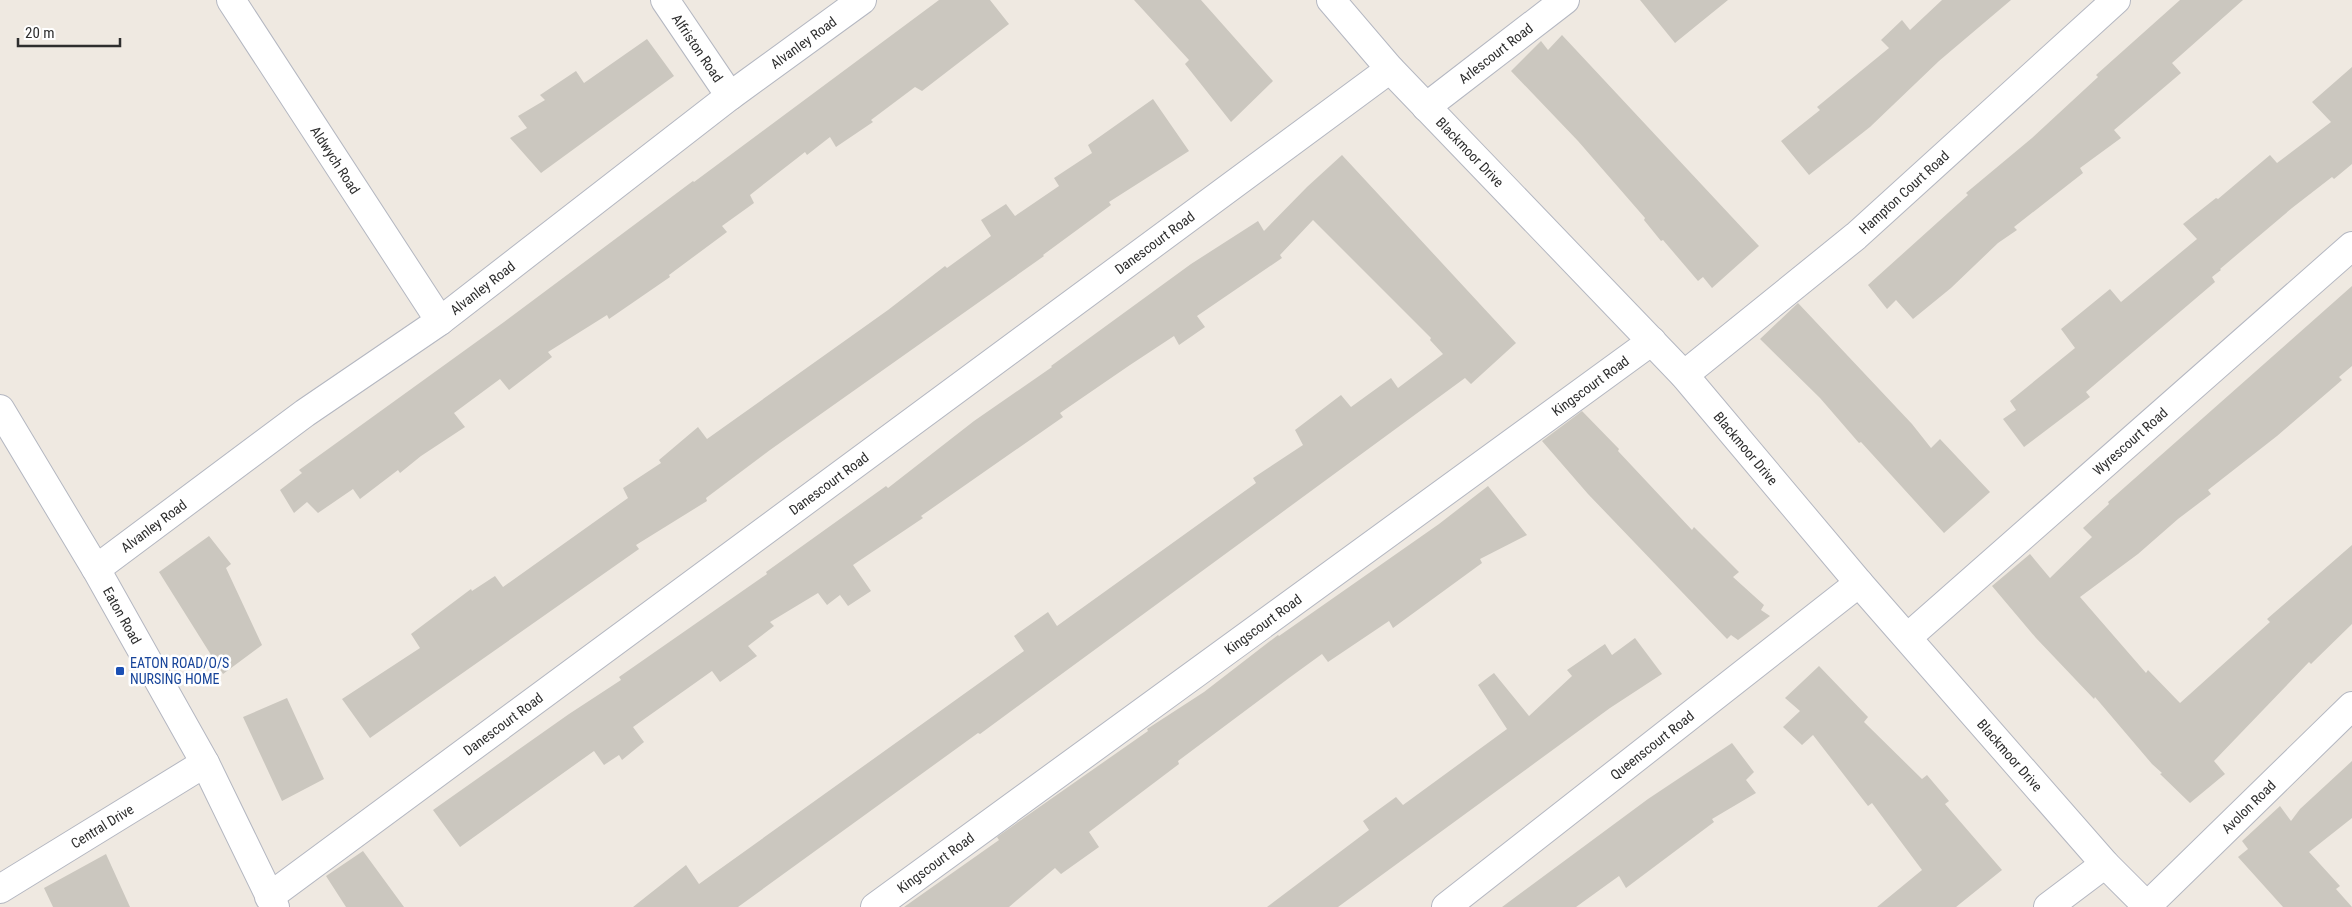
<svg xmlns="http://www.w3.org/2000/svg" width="2352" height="907" font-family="'Roboto Condensed',sans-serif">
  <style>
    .building { fill: #cbc7bf }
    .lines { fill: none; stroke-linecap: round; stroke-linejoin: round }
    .minor-casing { stroke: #b4b7c1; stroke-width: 30 }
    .minor { stroke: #fff; stroke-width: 28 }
    .transit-dot { fill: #1a4fb4; stroke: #fff; stroke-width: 2 }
    .labels { text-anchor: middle; stroke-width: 5; stroke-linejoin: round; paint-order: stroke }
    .street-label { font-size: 14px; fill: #2e2e2e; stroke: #fff }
    .transit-label { font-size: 14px; fill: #164399; stroke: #fff; text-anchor: start }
  </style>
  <rect width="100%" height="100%" fill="#efe9e1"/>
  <path class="building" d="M 939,0 L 990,0 L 1009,24 L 922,91 L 915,87 L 871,120 L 873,122 L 836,147 L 830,137 L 807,155 L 805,152 L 750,195 L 754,203 L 722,226 L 727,232 L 669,275 L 670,277 L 609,319 L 607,315 L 548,352 L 552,357 L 509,390 L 500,379 L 454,413 L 465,427 L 421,456 L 400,473 L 398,470 L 360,499 L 353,489 L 318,513 L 307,502 L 294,513 L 280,490 L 302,473 L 299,470 L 504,322 L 693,181 L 694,182 Z
    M 1134,0 L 1201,0 L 1273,81 L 1231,122 L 1185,64 L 1189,60 Z
    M 1640,0 L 1728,0 L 1675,43 Z
    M 1942,0 L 2011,0 L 1939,61 L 1870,127 L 1809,175 L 1781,141 L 1820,110 L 1817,107 L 1889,48 L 1881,40 L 1902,20 L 1910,30 Z
    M 2180,0 L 2243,0 L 2172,63 L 2181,73 L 2114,130 L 2121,138 L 2080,168 L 2083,173 L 2014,227 L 2017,230 L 1998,243 L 1951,288 L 1913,319 L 1896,300 L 1887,309 L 1868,285 L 1968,195 L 1966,193 L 2032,138 L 2098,77 L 2096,75 Z
    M 1562,35 L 1759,246 L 1712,288 L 1703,277 L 1698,281 L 1663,240 L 1661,241 L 1644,220 L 1645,218 L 1578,141 L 1511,71 L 1541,41 L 1548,50 Z
    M 647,39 L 674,76 L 541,173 L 510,138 L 527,128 L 518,116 L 545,100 L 540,95 L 576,71 L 584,83 Z
    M 2352,67 L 2352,164 L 2334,179 L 2332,177 L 2292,208 L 2220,269 L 2221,270 L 2212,277 L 2215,282 L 2086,392 L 2090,397 L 2024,447 L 2003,419 L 2016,410 L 2010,401 L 2075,348 L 2061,329 L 2110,289 L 2121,302 L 2197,239 L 2183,224 L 2216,198 L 2218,199 L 2270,155 L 2277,163 L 2331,122 L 2312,102 Z
    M 1153,99 L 1189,151 L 1109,202 L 1111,205 L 1043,255 L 1044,256 L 770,450 L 706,498 L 707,501 L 636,545 L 639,549 L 370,738 L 342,699 L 420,648 L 411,634 L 471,589 L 472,591 L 495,576 L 503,587 L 628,498 L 623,488 L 661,463 L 659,460 L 698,427 L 707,439 L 888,310 L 945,266 L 947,268 L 991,236 L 981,220 L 1006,204 L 1015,216 L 1059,186 L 1054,178 L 1092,153 L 1088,145 Z
    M 1342,155 L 1516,343 L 1471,384 L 1465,378 L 980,734 L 978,733 L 738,907 L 633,907 L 686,865 L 699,884 L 1024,651 L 1014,636 L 1048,612 L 1057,626 L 1256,483 L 1253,478 L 1303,445 L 1295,430 L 1341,395 L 1351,407 L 1391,378 L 1398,388 L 1443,354 L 1430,340 L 1431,338 L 1313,220 L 1280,255 L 1282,258 L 1197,316 L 1205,327 L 1179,345 L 1174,336 L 1130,365 L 1060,413 L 1063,417 L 921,516 L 923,518 L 853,565 L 871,591 L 848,606 L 840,595 L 827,605 L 818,593 L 770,622 L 774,626 L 748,646 L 757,656 L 720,682 L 712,671 L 633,727 L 644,742 L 622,760 L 619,755 L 604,765 L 594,751 L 460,847 L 433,810 L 569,714 L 621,680 L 619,677 L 767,574 L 766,572 L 886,486 L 888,488 L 974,421 L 1052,367 L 1051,366 L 1191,264 L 1258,221 L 1264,231 L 1307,187 Z
    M 2352,286 L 2352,366 L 2339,377 L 2342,380 L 2277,436 L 2208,490 L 2211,494 L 2178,519 L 2138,554 L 2080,597 L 2146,673 L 2148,670 L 2180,703 L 2270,622 L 2267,619 L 2352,545 L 2352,624 L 2311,664 L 2309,662 L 2214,761 L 2225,774 L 2190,803 L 2160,774 L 2162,773 L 2152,764 L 2095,697 L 2094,699 L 2036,638 L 1992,586 L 2030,554 L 2050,578 L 2092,537 L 2083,528 L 2109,504 L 2108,502 Z
    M 1798,303 L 1912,424 L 1931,448 L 1940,439 L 1990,492 L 1944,533 L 1861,442 L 1859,443 L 1820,398 L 1760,339 Z
    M 1582,411 L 1619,449 L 1618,451 L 1692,530 L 1694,527 L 1739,572 L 1733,577 L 1764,605 L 1761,610 L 1770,616 L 1738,640 L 1731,635 L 1727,639 L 1588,494 L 1542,441 Z
    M 1488,486 L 1527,535 L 1480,559 L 1482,563 L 1393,628 L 1389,621 L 1328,662 L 1322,654 L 1289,678 L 1178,761 L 1179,764 L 1089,832 L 1099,847 L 1061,874 L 1055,868 L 1009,907 L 904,907 L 999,840 L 997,837 L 1048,801 L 1148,731 L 1147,729 L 1204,692 L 1278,635 L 1279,636 L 1439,524 Z
    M 209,536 L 231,564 L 226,568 L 262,645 L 223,674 L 159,572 Z
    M 1635,638 L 1662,674 L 1610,708 L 1338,907 L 1267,907 L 1369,830 L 1363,821 L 1396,797 L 1403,805 L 1507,729 L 1478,685 L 1494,673 L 1529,716 L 1572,676 L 1567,670 L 1605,644 L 1612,655 Z
    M 1819,666 L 1868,717 L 1864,722 L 1922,779 L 1927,775 L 1949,801 L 1945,804 L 2002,870 L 1956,907 L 1877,907 L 1922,870 L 1872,803 L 1868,806 L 1813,735 L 1802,745 L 1783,727 L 1800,711 L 1785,698 Z
    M 287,698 L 324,779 L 282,801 L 243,717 Z
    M 1732,743 L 1754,772 L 1746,780 L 1756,793 L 1712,819 L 1714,822 L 1626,888 L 1619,876 L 1576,907 L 1502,907 L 1648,799 Z
    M 2352,761 L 2352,818 L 2309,852 L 2340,886 L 2336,889 L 2352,907 L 2283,907 L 2238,857 L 2248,849 L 2242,841 L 2280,806 L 2291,821 L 2300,809 Z
    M 363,851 L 404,907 L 346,907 L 326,876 Z
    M 106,854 L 130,907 L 53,907 L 44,888 Z"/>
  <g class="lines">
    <defs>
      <g id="minor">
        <path id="s1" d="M 231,0 L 440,321"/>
        <path id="s2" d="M 665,0 L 730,96"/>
        <path id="s3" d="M 1331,0 L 1390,69 L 1684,375 L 1859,583 L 2105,864 L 2148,907"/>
        <path id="s4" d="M 1426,107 L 1565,0"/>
        <path id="s5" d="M 1684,375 L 1856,236 L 2116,0"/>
        <path id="s6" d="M 0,409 L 96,569 L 205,763 L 275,907"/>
        <path id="s7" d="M 96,569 L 305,413 L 440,321 L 730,96 L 862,0"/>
        <path id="s8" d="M 1908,637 L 2352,246"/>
        <path id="s9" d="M 0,889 L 205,763"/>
        <path id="s10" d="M 269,897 L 1390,69"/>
        <path id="s11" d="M 2147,906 L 2352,706"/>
        <path id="s12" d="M 875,907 L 1652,341"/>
        <path id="s13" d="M 1446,907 L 1859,583"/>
        <path d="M 2048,907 L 2105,864"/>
      </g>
    </defs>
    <use href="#minor" class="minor-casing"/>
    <use href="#minor" class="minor"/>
  </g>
  <rect class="transit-dot" x="115" y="666" width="10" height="10" rx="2.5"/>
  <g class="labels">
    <g class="street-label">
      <text dy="5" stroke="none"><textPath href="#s7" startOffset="882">Alvanley Road</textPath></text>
      <text dy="5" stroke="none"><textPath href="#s2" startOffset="58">Alfriston Road</textPath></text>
      <text dy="5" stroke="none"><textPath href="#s4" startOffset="88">Arlescourt Road</textPath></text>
      <text dy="5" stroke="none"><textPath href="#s3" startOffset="206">Blackmoor Drive</textPath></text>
      <text dy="5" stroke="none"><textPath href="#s1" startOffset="191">Aldwych Road</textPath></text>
      <text dy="5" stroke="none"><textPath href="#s5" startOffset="286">Hampton Court Road</textPath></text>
      <text dy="5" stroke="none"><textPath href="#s10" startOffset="1101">Danescourt Road</textPath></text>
      <text dy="5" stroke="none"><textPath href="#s7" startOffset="478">Alvanley Road</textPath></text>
      <text dy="5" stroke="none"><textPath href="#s12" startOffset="885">Kingscourt Road</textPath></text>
      <text dy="5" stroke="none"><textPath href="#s8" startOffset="296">Wyrescourt Road</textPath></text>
      <text dy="5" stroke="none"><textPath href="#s3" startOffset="611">Blackmoor Drive</textPath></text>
      <text dy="5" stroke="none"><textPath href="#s10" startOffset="696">Danescourt Road</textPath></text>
      <text dy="5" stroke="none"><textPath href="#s7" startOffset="72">Alvanley Road</textPath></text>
      <text dy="5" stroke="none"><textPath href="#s6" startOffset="240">Eaton Road</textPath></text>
      <text dy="5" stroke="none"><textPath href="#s12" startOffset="480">Kingscourt Road</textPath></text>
      <text dy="5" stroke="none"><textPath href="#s10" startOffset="291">Danescourt Road</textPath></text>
      <text dy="5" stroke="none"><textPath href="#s13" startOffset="262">Queenscourt Road</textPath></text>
      <text dy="5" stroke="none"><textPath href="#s3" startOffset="1016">Blackmoor Drive</textPath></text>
      <text dy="5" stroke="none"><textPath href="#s11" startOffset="142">Avolon Road</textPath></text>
      <text dy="5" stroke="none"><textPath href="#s9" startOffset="120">Central Drive</textPath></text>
      <text dy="5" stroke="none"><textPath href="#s12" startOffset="75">Kingscourt Road</textPath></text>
    </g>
    <g class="transit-label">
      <text x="130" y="668">EATON ROAD/O/S<tspan x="130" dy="16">NURSING HOME</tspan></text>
    </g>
  </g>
  <path d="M18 38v8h102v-8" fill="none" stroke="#2e2e2e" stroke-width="2.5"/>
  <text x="25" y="38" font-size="15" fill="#2e2e2e" stroke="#ffffff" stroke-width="4" paint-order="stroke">20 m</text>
</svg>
